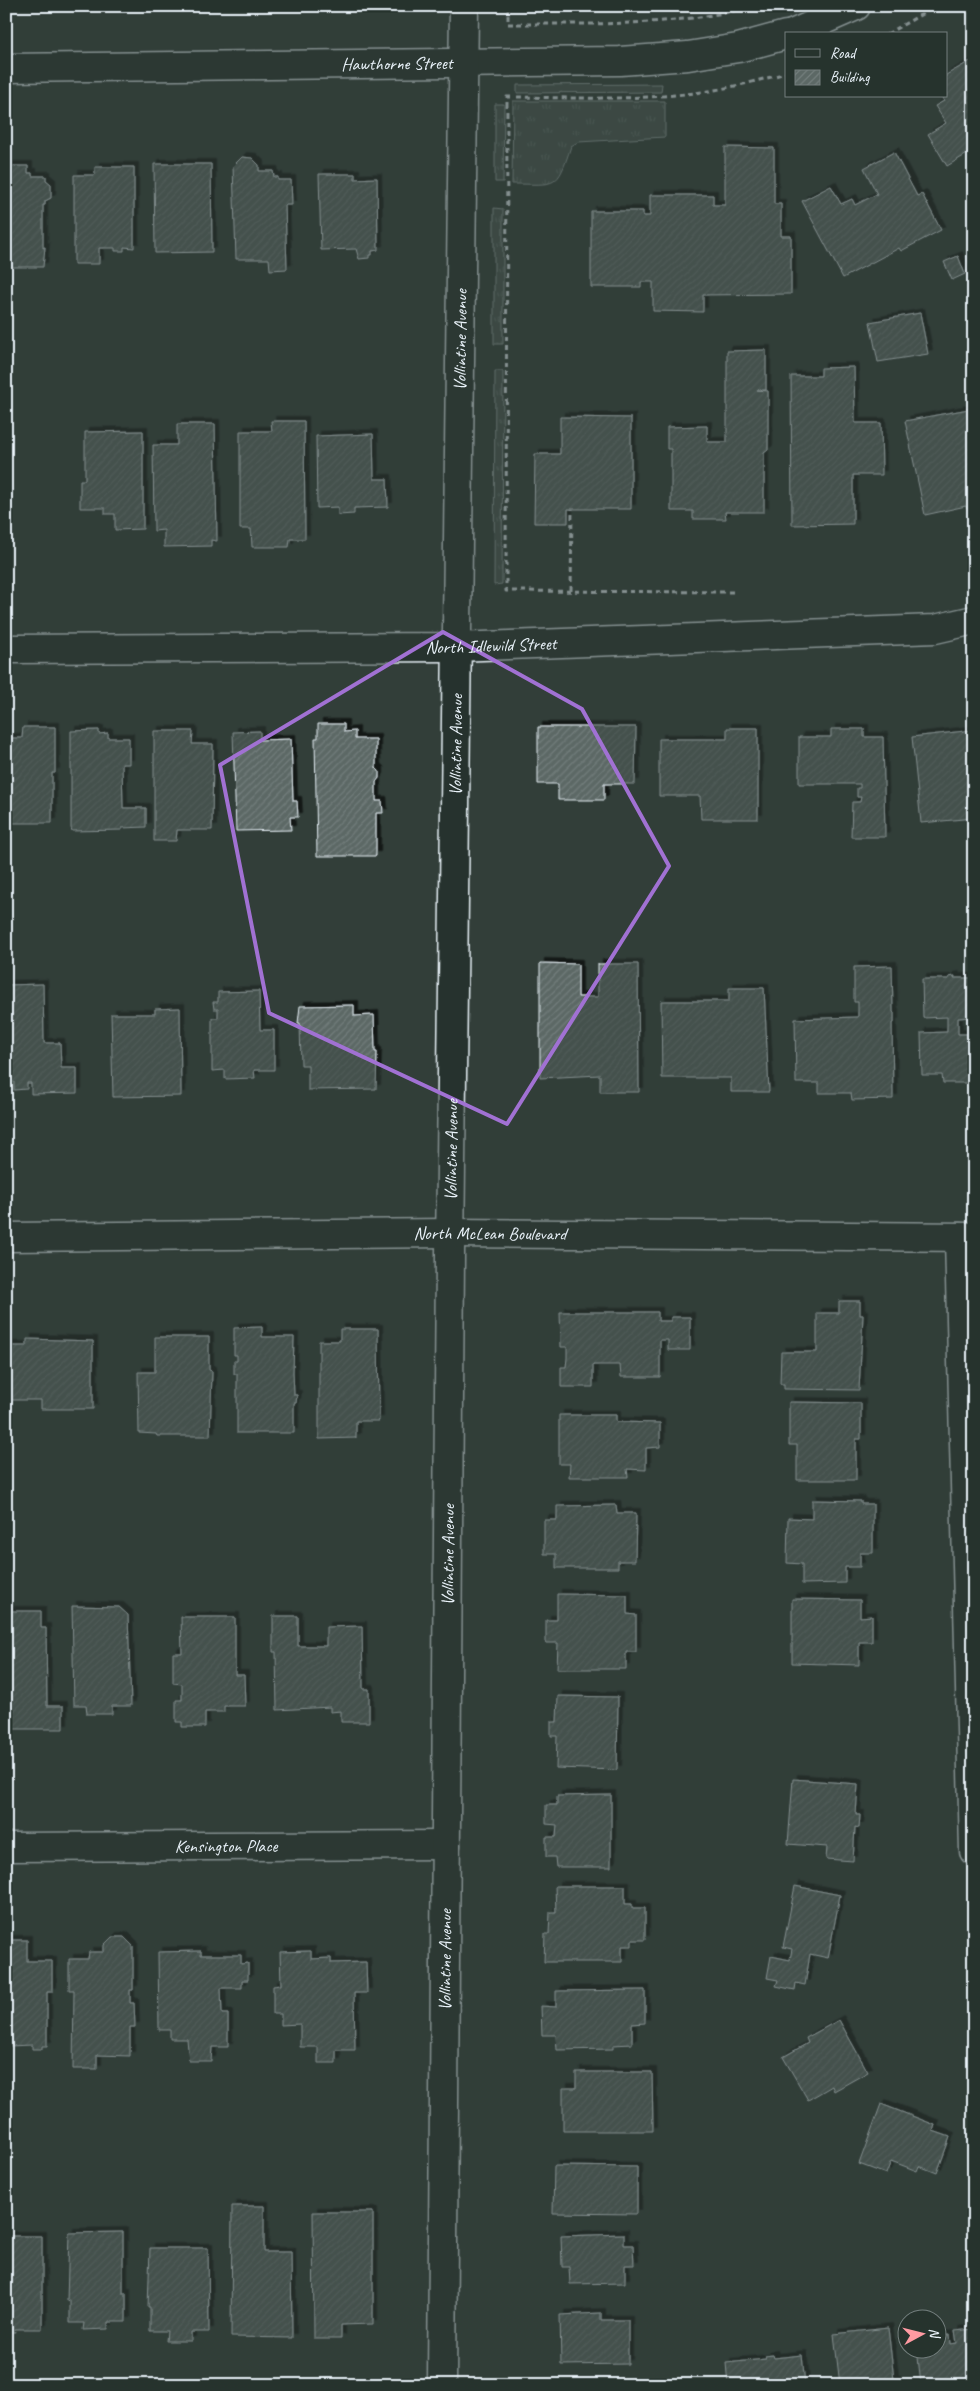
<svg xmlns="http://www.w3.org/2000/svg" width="980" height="2391" font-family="Caveat,sans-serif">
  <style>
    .grass { fill: url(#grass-tufts); stroke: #98a4a4 }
    .building { fill: url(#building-hatch); stroke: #e8f1f8; filter: url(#shadow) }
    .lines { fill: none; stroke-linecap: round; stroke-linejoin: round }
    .minor-casing { stroke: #e8f1f8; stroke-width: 31 }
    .major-casing { stroke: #e8f1f8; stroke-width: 31 }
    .path { stroke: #e8f1f8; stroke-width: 3; stroke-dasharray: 5 4; stroke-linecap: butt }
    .minor { stroke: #26332d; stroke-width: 28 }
    .major { stroke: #26332d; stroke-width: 28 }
    .marked { fill: none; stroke: #a171d3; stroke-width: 4; stroke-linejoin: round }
    .labels { text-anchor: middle; stroke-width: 5; stroke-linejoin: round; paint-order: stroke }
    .street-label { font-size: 18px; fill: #e8f1f8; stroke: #26332d }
  </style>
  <defs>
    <pattern id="grass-tufts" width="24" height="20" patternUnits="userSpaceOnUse" patternTransform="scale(1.25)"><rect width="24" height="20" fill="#495651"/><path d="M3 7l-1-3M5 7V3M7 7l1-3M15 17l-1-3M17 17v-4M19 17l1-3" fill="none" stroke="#636f6b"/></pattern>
    <pattern id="building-hatch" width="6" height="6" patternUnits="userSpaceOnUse" patternTransform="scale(1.25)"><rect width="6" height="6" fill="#5c6865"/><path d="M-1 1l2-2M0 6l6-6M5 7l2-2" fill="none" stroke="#737e7c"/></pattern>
    <filter id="shadow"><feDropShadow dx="4.5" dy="-4.5" stdDeviation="0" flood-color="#0009"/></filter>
  </defs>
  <rect width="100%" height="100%" fill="#323e39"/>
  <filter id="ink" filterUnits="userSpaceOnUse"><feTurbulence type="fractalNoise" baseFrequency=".02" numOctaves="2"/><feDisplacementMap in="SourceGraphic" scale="10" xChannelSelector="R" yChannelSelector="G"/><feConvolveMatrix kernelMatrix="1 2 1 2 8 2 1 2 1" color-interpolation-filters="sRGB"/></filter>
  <g filter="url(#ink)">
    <path class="grass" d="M 662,84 L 661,92 L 517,93 L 517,85 Z
      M 513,101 L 665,101 L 665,137 L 578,142 L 571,146 C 557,190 557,184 512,184 Z
      M 495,104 L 504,104 L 503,182 L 495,182 Z
      M 494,208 L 503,209 L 503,344 L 494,344 Z
      M 495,371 L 503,371 L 502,584 L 494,585 Z"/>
    <path class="building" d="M 974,59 L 974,150 L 947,166 L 928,134 L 946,123 L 935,106 L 944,101 L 941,96 L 946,96 L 946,75 Z
      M 725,147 L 774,148 L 774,204 L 781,204 L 781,236 L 791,236 L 791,294 L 703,295 L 703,312 L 653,311 L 653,282 L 641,282 L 641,287 L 591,287 L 591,211 L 643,211 L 643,216 L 650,216 L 650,195 L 713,195 L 713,205 L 725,205 Z
      M 894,152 L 917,196 L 922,194 L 941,230 L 901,251 L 899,248 L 843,278 L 802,201 L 831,186 L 841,204 L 852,199 L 855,205 L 877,194 L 864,168 Z
      M 242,157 L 252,158 L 259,165 L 259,171 L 273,171 L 274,177 L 278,177 L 278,180 L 291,180 L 292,205 L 285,205 L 287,269 L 270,270 L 269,259 L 236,259 L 233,166 Z
      M 154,164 L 211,164 L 212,252 L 155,253 Z
      M 6,166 L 28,166 L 28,173 L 32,173 L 32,176 L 46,176 L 46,180 L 51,184 L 51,198 L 45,201 L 45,205 L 43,205 L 43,248 L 45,247 L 43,267 L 6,267 Z
      M 95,167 L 134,167 L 134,248 L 124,247 L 124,251 L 115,251 L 115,248 L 99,248 L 99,264 L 74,264 L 74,175 L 95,175 Z
      M 319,174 L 355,174 L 355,179 L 377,178 L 378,250 L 372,251 L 372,255 L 369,255 L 369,258 L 359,259 L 356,249 L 321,250 Z
      M 958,256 L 965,274 L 952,280 L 944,262 Z
      M 920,313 L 928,354 L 878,362 L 870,322 Z
      M 766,350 L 766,390 L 757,390 L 768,391 L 768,450 L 764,453 L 764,512 L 725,512 L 726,519 L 693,519 L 693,511 L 671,511 L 671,449 L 667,449 L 667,427 L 707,426 L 707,442 L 727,442 L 727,351 Z
      M 854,367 L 855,423 L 881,423 L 882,475 L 853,475 L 853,524 L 792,525 L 791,376 L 821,376 L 821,368 Z
      M 974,408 L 974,507 L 967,509 L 966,506 L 925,515 L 905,421 Z
      M 560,417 L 631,418 L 631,509 L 568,509 L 568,523 L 534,523 L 535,454 L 560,454 Z
      M 271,421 L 304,421 L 305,539 L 290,539 L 289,547 L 252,547 L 251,529 L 240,529 L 240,431 L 272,431 Z
      M 177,424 L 215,424 L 217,541 L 211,540 L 211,546 L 164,547 L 164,530 L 154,531 L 153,445 L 177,445 Z
      M 143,431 L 143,529 L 115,530 L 115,514 L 105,514 L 105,508 L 80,508 L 80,480 L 85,480 L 85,432 Z
      M 373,434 L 374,479 L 387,479 L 388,507 L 354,508 L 354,514 L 338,515 L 338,507 L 317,508 L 316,436 Z
      M 318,724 L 344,724 L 344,732 L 355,731 L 355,739 L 376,739 L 376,768 L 379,771 L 379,778 L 376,782 L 376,801 L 382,801 L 383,813 L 376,813 L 376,856 L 317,856 L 315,738 L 318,738 Z
      M 23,727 L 55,727 L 55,773 L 52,773 L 52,823 L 6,823 L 6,738 L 22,738 Z
      M 538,727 L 636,727 L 635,784 L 604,784 L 604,800 L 558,800 L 558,784 L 538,784 Z
      M 727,728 L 758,728 L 758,819 L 701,819 L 700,796 L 659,796 L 659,739 L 727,739 Z
      M 831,729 L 864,729 L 864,737 L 883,737 L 885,837 L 851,837 L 852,802 L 860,802 L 861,797 L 857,797 L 857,788 L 860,788 L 860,784 L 799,784 L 799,737 L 831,737 Z
      M 99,730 L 99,734 L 108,733 L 108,738 L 129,738 L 129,764 L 122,764 L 123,808 L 146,808 L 146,827 L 122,828 L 122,830 L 72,831 L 71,828 L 71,731 Z
      M 974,730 L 974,818 L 921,823 L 912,737 Z
      M 154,731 L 193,731 L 192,744 L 213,744 L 212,830 L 177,830 L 176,841 L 154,841 Z
      M 260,731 L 260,740 L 291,739 L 293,801 L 297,801 L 298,817 L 290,817 L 291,830 L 236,831 L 233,732 Z
      M 540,963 L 578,964 L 578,997 L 598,997 L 598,964 L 638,964 L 639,1092 L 600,1092 L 600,1075 L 540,1078 Z
      M 892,966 L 893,1012 L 894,1013 L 894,1023 L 892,1023 L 893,1099 L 852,1100 L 851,1093 L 819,1093 L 819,1083 L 796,1083 L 795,1019 L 858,1017 L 858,1002 L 854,1002 L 854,967 Z
      M 955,976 L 954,978 L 972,978 L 972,1017 L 958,1018 L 958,1034 L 974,1034 L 974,1083 L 943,1083 L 942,1075 L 922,1075 L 921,1033 L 947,1032 L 947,1017 L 923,1018 L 922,979 L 949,979 L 949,977 Z
      M 43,984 L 44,1043 L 60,1043 L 61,1068 L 77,1068 L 77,1093 L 31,1094 L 31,1083 L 27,1083 L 27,1089 L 14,1090 L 14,1082 L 6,1082 L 6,985 Z
      M 729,988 L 764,988 L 769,1092 L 731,1092 L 731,1078 L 662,1078 L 661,1001 L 729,1001 Z
      M 259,991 L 260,1030 L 274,1030 L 274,1070 L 254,1070 L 255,1078 L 225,1079 L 225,1070 L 212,1071 L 212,1018 L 218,1018 L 218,1009 L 214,1009 L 213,1002 L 218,1002 L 218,992 Z
      M 354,1005 L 354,1016 L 374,1015 L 375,1052 L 377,1052 L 376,1089 L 308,1090 L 308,1065 L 301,1065 L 300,1023 L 298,1023 L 300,1006 Z
      M 180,1008 L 181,1096 L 113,1097 L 111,1014 L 155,1014 L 155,1009 Z
      M 839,1301 L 860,1301 L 860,1315 L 863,1315 L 859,1390 L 784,1389 L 784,1384 L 780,1384 L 781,1352 L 817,1352 L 817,1313 L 839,1313 Z
      M 560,1312 L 658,1312 L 658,1321 L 671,1321 L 671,1317 L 690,1317 L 690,1350 L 668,1350 L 668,1340 L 660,1340 L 660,1377 L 621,1377 L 620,1365 L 593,1365 L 593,1387 L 561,1387 L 561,1367 L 566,1367 L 567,1358 L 567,1347 L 561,1347 Z
      M 262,1327 L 262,1337 L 294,1337 L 293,1372 L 294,1395 L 297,1395 L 296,1403 L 294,1403 L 294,1433 L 237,1433 L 237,1374 L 234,1374 L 234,1361 L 237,1361 L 237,1355 L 234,1355 L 234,1328 Z
      M 340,1329 L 378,1329 L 379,1421 L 356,1421 L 356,1438 L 319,1439 L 319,1341 L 340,1341 Z
      M 155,1337 L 209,1337 L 209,1370 L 212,1371 L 210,1436 L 157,1436 L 156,1434 L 139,1433 L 138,1372 L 155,1372 Z
      M 27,1339 L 93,1341 L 93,1409 L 41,1409 L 41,1400 L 8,1400 L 8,1346 L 27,1346 Z
      M 789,1402 L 861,1403 L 861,1439 L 856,1439 L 856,1480 L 797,1480 L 797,1445 L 789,1445 Z
      M 559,1415 L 616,1415 L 616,1422 L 660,1423 L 660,1447 L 646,1448 L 646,1470 L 627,1469 L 628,1477 L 569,1477 L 570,1464 L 559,1464 Z
      M 812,1500 L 861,1501 L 861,1504 L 873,1504 L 873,1553 L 860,1553 L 860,1567 L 845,1567 L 845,1583 L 802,1584 L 802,1564 L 787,1563 L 788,1518 L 812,1519 Z
      M 616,1505 L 617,1513 L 636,1513 L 635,1561 L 618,1561 L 618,1568 L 556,1568 L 556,1554 L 544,1554 L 544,1520 L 557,1520 L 557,1506 Z
      M 557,1594 L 627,1595 L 627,1614 L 636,1615 L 636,1652 L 626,1652 L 626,1669 L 557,1669 L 558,1643 L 546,1643 L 546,1620 L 557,1620 Z
      M 792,1599 L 860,1600 L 860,1617 L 872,1616 L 872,1642 L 859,1642 L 859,1665 L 792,1663 Z
      M 72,1606 L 119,1607 L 128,1615 L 131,1706 L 112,1706 L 112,1714 L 87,1714 L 86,1705 L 74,1705 Z
      M 9,1611 L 41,1611 L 41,1628 L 46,1628 L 47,1706 L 63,1706 L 63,1729 L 6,1729 L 6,1628 L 9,1628 Z
      M 273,1616 L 298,1616 L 298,1646 L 326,1646 L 326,1627 L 362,1626 L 363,1689 L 369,1689 L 369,1722 L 341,1722 L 341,1711 L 330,1712 L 330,1707 L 277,1710 L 276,1652 L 273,1652 Z
      M 181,1617 L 235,1617 L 235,1675 L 244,1675 L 245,1706 L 224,1706 L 224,1712 L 205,1712 L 205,1727 L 182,1727 L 182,1722 L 176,1722 L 176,1700 L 182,1700 L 182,1684 L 173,1683 L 173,1653 L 182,1653 Z
      M 558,1696 L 618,1697 L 617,1770 L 556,1768 L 557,1736 L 551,1736 L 551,1722 L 557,1722 Z
      M 793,1779 L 858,1784 L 856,1815 L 860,1815 L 859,1828 L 855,1827 L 853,1861 L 826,1859 L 827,1847 L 788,1844 Z
      M 611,1795 L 611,1867 L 556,1867 L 555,1857 L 546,1857 L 546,1837 L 556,1837 L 557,1825 L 546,1824 L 546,1805 L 557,1805 L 557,1796 Z
      M 555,1886 L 625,1886 L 625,1904 L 632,1904 L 632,1908 L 645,1908 L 645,1940 L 632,1940 L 632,1946 L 622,1946 L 622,1962 L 544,1962 L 545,1934 L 549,1934 L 550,1912 L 556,1912 Z
      M 795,1886 L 840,1895 L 828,1958 L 810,1954 L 805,1985 L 796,1983 L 795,1990 L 776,1986 L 778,1980 L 767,1978 L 771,1956 L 790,1960 L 792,1949 L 783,1947 Z
      M 112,1937 L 124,1937 L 133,1946 L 133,1990 L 130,1990 L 130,2003 L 134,2003 L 135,2027 L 130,2027 L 130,2056 L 97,2055 L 97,2069 L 73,2069 L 74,1990 L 69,1990 L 69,1959 L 88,1959 L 89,1952 L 104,1952 L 104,1945 Z
      M 8,1940 L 27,1940 L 27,1961 L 52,1961 L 52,1992 L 47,1992 L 47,2046 L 42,2046 L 42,2049 L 32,2049 L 32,2045 L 9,2046 L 9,2042 L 6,2042 Z
      M 201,1951 L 201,1955 L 241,1955 L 241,1964 L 248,1963 L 248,1980 L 242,1980 L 242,1988 L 221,1988 L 222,2014 L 228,2014 L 228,2047 L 212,2047 L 211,2061 L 189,2061 L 187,2039 L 170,2039 L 170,2030 L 159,2030 L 158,1952 Z
      M 311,1951 L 311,1959 L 331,1958 L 331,1963 L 366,1962 L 367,1993 L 354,1993 L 355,2050 L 336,2050 L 336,2063 L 318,2063 L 318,2047 L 300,2047 L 300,2024 L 281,2025 L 281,2014 L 273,2014 L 273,1986 L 281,1985 L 280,1952 Z
      M 645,1990 L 645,2023 L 632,2024 L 632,2044 L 613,2045 L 613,2049 L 557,2050 L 556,2035 L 542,2035 L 541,2006 L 556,2007 L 556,1991 Z
      M 839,2020 L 868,2072 L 834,2091 L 832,2086 L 808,2100 L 783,2057 L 808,2043 L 806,2038 Z
      M 576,2072 L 652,2072 L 653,2131 L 563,2131 L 563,2088 L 576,2088 Z
      M 881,2104 L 935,2125 L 933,2131 L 950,2137 L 937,2173 L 919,2166 L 917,2171 L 891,2161 L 886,2174 L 859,2164 Z
      M 554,2166 L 637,2167 L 637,2214 L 553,2213 Z
      M 232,2206 L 264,2206 L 264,2252 L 291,2252 L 292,2338 L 231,2337 Z
      M 313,2212 L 373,2212 L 373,2324 L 341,2325 L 341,2339 L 314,2339 Z
      M 123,2232 L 123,2293 L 126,2293 L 126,2322 L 108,2322 L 108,2329 L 83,2330 L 84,2323 L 70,2323 L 70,2300 L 67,2301 L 69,2233 Z
      M 624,2234 L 624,2245 L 633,2245 L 634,2265 L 625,2265 L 625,2283 L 570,2284 L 569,2267 L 562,2267 L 561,2236 Z
      M 6,2236 L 42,2236 L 42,2329 L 14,2329 L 15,2332 L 6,2332 Z
      M 150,2248 L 208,2248 L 209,2332 L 191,2332 L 191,2341 L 166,2341 L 167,2331 L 150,2331 L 150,2307 L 148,2307 Z
      M 601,2313 L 601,2320 L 628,2320 L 628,2364 L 561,2365 L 560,2315 Z
      M 888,2328 L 894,2380 L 896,2380 L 897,2385 L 840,2385 L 834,2334 Z
      M 974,2329 L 974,2385 L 921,2385 L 917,2348 L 938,2348 L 938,2336 L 950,2335 L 951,2344 L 957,2343 L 955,2331 Z
      M 773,2355 L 774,2358 L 802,2355 L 805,2385 L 728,2385 L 726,2363 L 766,2359 L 765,2356 Z"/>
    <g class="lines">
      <defs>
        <g id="minor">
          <path d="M 792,34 L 856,6"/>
          <path id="s1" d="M 6,68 L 620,61 L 688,56 L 738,48 L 786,35"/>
          <path id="s2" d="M 6,649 L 456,647 L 935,629 L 974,620"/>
          <path d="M 959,1237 L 974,1851"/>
          <path id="s3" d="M 6,1847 L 446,1845"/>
          <path id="s4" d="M 442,2385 L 450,1254 L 464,6"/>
        </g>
        <g id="major">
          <path id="s5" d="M 6,1237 L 450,1233 L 974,1237"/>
        </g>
      </defs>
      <use href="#minor" class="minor-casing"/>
      <use href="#major" class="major-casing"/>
      <path class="path" d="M 508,6 L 508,24 L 526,24 C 603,24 679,26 754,6
        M 887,34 L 936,6
        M 511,97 L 507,97 L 506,591 L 735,592
        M 517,97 C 572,98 630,100 685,94 C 719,91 753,82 786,73
        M 571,591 L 572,509"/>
      <use href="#minor" class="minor"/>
      <use href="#major" class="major"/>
    </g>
  </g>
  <path d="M0 0H980V2391H0ZM 443,632 L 582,709 L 669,866 L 507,1124 L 269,1013 L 220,765 Z" fill="#323e39" fill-opacity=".55" fill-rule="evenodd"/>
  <path class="marked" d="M 443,632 L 582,709 L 669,866 L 507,1124 L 269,1013 L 220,765 Z"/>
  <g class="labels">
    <g class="street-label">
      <text dy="6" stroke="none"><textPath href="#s1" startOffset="391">Hawthorne Street</textPath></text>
      <text dy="6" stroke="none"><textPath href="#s4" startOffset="2045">Vollintine Avenue</textPath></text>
      <text dy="6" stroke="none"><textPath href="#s2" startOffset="485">North Idlewild Street</textPath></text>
      <text dy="6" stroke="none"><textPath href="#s4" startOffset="1640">Vollintine Avenue</textPath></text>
      <text dy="6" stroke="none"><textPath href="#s4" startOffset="1235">Vollintine Avenue</textPath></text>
      <text dy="6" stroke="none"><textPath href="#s5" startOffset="484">North McLean Boulevard</textPath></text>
      <text dy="6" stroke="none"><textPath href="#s4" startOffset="830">Vollintine Avenue</textPath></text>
      <text dy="6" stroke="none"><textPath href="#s3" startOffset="220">Kensington Place</textPath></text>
      <text dy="6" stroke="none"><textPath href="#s4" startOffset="425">Vollintine Avenue</textPath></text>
    </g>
  </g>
  <rect width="980" height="2391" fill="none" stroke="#26332d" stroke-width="25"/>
  <rect x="12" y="12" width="955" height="2366" fill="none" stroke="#e8f1f8" stroke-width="2" filter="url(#ink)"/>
  <rect x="785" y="32" width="162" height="65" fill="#26332d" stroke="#747f7e"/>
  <rect x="795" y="49" width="25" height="8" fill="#26332d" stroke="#747f7e"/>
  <text x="830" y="58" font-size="15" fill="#e8f1f8">Road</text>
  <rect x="795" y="70" width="25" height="15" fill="url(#building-hatch)" stroke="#747f7e"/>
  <text x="830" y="82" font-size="15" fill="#e8f1f8">Building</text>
  <g transform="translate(922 2334) rotate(83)"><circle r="24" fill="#26332d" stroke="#747f7e"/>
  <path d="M0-4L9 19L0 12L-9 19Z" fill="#ff9aa2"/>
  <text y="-8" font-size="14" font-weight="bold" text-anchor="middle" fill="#e8f1f8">N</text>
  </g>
</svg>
